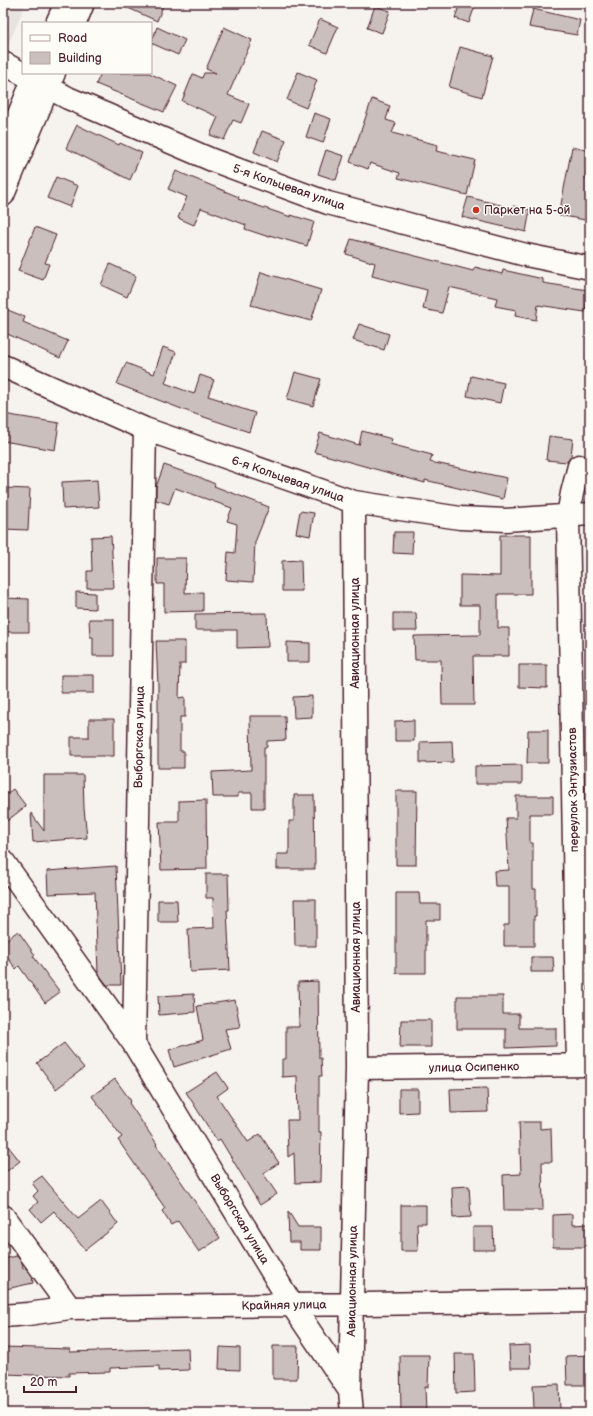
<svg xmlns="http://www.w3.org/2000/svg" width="593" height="1416" font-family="'Balsamiq Sans',sans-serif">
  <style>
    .built { fill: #e9e3e0 }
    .building { fill: #cbbfbe; stroke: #4a1f2b }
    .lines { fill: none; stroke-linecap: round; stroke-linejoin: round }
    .minor-casing { stroke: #4a1f2b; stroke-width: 25 }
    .major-casing { stroke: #4a1f2b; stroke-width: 25 }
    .minor { stroke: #fdfcf7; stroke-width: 22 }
    .major { stroke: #fdfcf7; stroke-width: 22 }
    .poi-dot { fill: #c8321e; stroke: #fdfcf7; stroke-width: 1.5 }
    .labels { text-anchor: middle; stroke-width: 3; stroke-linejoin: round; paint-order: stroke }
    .street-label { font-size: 12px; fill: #4a1f2b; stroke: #fdfcf7 }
    .poi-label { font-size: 12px; fill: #4a1f2b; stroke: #fdfcf7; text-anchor: start }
  </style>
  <rect width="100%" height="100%" fill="#f6f3ef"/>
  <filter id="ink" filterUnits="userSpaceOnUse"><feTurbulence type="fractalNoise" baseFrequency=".025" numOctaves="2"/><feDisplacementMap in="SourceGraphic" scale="8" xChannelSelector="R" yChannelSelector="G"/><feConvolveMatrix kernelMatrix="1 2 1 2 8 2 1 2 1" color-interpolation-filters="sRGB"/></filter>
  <g filter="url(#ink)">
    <path class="built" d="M 3,3 L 26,3 L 8,46 L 3,43 Z"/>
    <path class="building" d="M 117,3 L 155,3 L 163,6 L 157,21 Z
      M 460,3 L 476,3 L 469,23 L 455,18 Z
      M 375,6 L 390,11 L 382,33 L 367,28 Z
      M 533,9 L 580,20 L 577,35 L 529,27 Z
      M 320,19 L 338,27 L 327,53 L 309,45 Z
      M 157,27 L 185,40 L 178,55 L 151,43 Z
      M 224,27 L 252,40 L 228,95 L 249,104 L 241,123 L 233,120 L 224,140 L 210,135 L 218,117 L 182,101 L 193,74 L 202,78 L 204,73 L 216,73 L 206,69 Z
      M 460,47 L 493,56 L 482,97 L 449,87 Z
      M 298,72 L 317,80 L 306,108 L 287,100 Z
      M 101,73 L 149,73 L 177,86 L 164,112 L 96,84 Z
      M 372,99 L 390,106 L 386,120 L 396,123 L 392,133 L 438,145 L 436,151 L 475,160 L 467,195 L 398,178 L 400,173 L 370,163 L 368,169 L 350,162 Z
      M 314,113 L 331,119 L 323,143 L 306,137 Z
      M 77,125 L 119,145 L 120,143 L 142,153 L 130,180 L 66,148 Z
      M 262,131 L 286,140 L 277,162 L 254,152 Z
      M 572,147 L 590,151 L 585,178 L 590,179 L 590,221 L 559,215 Z
      M 326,150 L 344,156 L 336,180 L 318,174 Z
      M 176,171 L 239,197 L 238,199 L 291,217 L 291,215 L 314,222 L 307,246 L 269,235 L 269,237 L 245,229 L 246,225 L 201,208 L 194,225 L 178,218 L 187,197 L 168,189 Z
      M 56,177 L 78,186 L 70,207 L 47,198 Z
      M 468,197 L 512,208 L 513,206 L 530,210 L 526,232 L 462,217 Z
      M 35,227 L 56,235 L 45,263 L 49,264 L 43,280 L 18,271 Z
      M 351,239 L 473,271 L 475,267 L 502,274 L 503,270 L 543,279 L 543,283 L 588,290 L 585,312 L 538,305 L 536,320 L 515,316 L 516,310 L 495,306 L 497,298 L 449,287 L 442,313 L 423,309 L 427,290 L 372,276 L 375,263 L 346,254 Z
      M 110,264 L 136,276 L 127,297 L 101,285 Z
      M 261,272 L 321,290 L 311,321 L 251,305 Z
      M 3,308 L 25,317 L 23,322 L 68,341 L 60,358 L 3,332 Z
      M 359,324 L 389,334 L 384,350 L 353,340 Z
      M 163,347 L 176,352 L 165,383 L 194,394 L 200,375 L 214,380 L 208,396 L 221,400 L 221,402 L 255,413 L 249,432 L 192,413 L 117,384 L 126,363 L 154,374 Z
      M 295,372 L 321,379 L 313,406 L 287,399 Z
      M 471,376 L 504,383 L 500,403 L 467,396 Z
      M 3,414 L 59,423 L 55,450 L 3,441 Z
      M 362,431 L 392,439 L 390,444 L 432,455 L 430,462 L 507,478 L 503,499 L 425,480 L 425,483 L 314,452 L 320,433 L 359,445 Z
      M 549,436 L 573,439 L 571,456 L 567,462 L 546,460 Z
      M 164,465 L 199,477 L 215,484 L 214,486 L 269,507 L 255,542 L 253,582 L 226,580 L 228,552 L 235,553 L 237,524 L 227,521 L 232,508 L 175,488 L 169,504 L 156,500 L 156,487 Z
      M 97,480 L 99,507 L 63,509 L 62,482 Z
      M 3,488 L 30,489 L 28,530 L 3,529 Z
      M 300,511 L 314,513 L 310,536 L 296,533 Z
      M 394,532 L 413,532 L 412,554 L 393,553 Z
      M 500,535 L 531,535 L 531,594 L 498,594 L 498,628 L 509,628 L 509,656 L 473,656 L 474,705 L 442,705 L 441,660 L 415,660 L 414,636 L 480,635 L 480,605 L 460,605 L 460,575 L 500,576 Z
      M 111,536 L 114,588 L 87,588 L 87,571 L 92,571 L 91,537 Z
      M 157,558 L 186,558 L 185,593 L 203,592 L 203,611 L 164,612 L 164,584 L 157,584 Z
      M 301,560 L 302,591 L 282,591 L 282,561 Z
      M 76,592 L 95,593 L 95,609 L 76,608 Z
      M 3,598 L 29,599 L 29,632 L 3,632 Z
      M 267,613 L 268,647 L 237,648 L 237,630 L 195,630 L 195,614 Z
      M 393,613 L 416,613 L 417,631 L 393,631 Z
      M 89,619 L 114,619 L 114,656 L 93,656 L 93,637 L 90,637 Z
      M 156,641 L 185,641 L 185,664 L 180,664 L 179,698 L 185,697 L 185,717 L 180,717 L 180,751 L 184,751 L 184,768 L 158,768 L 158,685 Z
      M 287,642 L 310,643 L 310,662 L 287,662 Z
      M 519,665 L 547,665 L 547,688 L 519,687 Z
      M 61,675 L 94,675 L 94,693 L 61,693 Z
      M 312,696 L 312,717 L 294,718 L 293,697 Z
      M 250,716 L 285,716 L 286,740 L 267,741 L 267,747 L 264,747 L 264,808 L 252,808 L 252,793 L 238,793 L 238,797 L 213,797 L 212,772 L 251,770 Z
      M 89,719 L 114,719 L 114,756 L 71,756 L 71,737 L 89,737 Z
      M 414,720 L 414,741 L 395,741 L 395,721 Z
      M 528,730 L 548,730 L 548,763 L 527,763 Z
      M 452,741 L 453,762 L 420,763 L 420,742 Z
      M 522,765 L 522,784 L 475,784 L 475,766 Z
      M 44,775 L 83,775 L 84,808 L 87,838 L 33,842 L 31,813 L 44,831 Z
      M 13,789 L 26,806 L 3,824 L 3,797 Z
      M 396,791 L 417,791 L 416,865 L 396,865 Z
      M 294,795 L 314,795 L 315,869 L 277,869 L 277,854 L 289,854 L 289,821 L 294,821 Z
      M 516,796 L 553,796 L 553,814 L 530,814 L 530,843 L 533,843 L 533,889 L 536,889 L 536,916 L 534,916 L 534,946 L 504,946 L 504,925 L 509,925 L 509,886 L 495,886 L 494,871 L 509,870 L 506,818 L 516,818 Z
      M 206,800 L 207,869 L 161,870 L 159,822 L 179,822 L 179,801 Z
      M 116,866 L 121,985 L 107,985 L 98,973 L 95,892 L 48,894 L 47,871 Z
      M 206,874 L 228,874 L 229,910 L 227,910 L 230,970 L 190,972 L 188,929 L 214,928 L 213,898 L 206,898 Z
      M 396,893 L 419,893 L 420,904 L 440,904 L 440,920 L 426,920 L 426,973 L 396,973 Z
      M 294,899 L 316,899 L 316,946 L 295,946 Z
      M 158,900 L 177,900 L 178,922 L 158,922 Z
      M 18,931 L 35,955 L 33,956 L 60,992 L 45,1003 L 19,966 L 16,969 L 3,951 L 3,942 Z
      M 531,957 L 553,957 L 554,972 L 531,972 Z
      M 318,981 L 319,1058 L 321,1058 L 322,1076 L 319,1076 L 319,1132 L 321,1132 L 320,1182 L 295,1183 L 294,1153 L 288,1157 L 287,1120 L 298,1120 L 297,1076 L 282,1077 L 282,1059 L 286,1059 L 286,1027 L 299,1027 L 298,982 Z
      M 194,994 L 195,1012 L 159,1015 L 158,996 Z
      M 457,996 L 503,996 L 503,1014 L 519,1014 L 519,1028 L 556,1028 L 556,1046 L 506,1048 L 506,1029 L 457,1029 Z
      M 235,1000 L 240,1027 L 225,1029 L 231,1049 L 174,1067 L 169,1050 L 203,1040 L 197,1006 Z
      M 401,1020 L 431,1020 L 431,1047 L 400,1047 Z
      M 64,1043 L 84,1068 L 56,1089 L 37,1063 Z
      M 217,1072 L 228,1088 L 217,1096 L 248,1142 L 260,1134 L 279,1163 L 263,1173 L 277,1194 L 260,1205 L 220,1139 L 217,1141 L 186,1092 Z
      M 115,1079 L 131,1101 L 129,1103 L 157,1144 L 156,1145 L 220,1238 L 199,1252 L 178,1221 L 171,1225 L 162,1211 L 165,1208 L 118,1140 L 122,1137 L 92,1096 Z
      M 487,1088 L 488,1112 L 451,1113 L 450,1089 Z
      M 399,1089 L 418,1089 L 418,1112 L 399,1113 Z
      M 519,1122 L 540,1122 L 540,1129 L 551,1128 L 552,1162 L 542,1162 L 543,1210 L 504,1210 L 503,1175 L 521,1174 Z
      M 3,1140 L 20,1161 L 3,1174 Z
      M 42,1176 L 78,1219 L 101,1201 L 118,1224 L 85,1250 L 54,1211 L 41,1222 L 30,1209 L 38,1202 L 33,1196 L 38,1191 L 32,1183 Z
      M 469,1186 L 471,1217 L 453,1218 L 452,1187 Z
      M 401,1205 L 426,1205 L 426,1223 L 417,1223 L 418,1251 L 401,1251 Z
      M 288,1211 L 298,1227 L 321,1227 L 321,1250 L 300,1250 L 300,1242 L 289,1242 Z
      M 572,1214 L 572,1225 L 590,1224 L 590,1247 L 553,1247 L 553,1215 Z
      M 473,1227 L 493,1227 L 494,1250 L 473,1250 Z
      M 17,1256 L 22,1263 L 23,1269 L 26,1268 L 32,1276 L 33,1283 L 6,1289 L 3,1277 L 3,1259 Z
      M 530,1345 L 531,1368 L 510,1368 L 509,1346 Z
      M 273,1346 L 298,1346 L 297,1379 L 273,1379 Z
      M 3,1347 L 70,1349 L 70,1352 L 188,1348 L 189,1370 L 159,1371 L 159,1366 L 110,1368 L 110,1372 L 69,1373 L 69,1376 L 3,1374 Z
      M 220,1347 L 240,1348 L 240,1370 L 219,1369 Z
      M 455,1354 L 474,1354 L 475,1392 L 456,1393 Z
      M 400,1355 L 429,1355 L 428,1387 L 425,1387 L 426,1413 L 401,1413 Z
      M 590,1355 L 590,1385 L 567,1385 L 566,1356 Z
      M 559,1384 L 560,1410 L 534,1410 L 533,1385 Z"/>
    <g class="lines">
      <defs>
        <path id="minor" d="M 3,63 L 68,98 L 212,160 L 328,203 L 526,255 L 590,268
          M 3,366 L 145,429 L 354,502 L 460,518 L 506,520 L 590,514
          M 3,861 L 134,1044 L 292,1305 L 350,1391
          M 134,1044 L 145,429
          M 578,1065 L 568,516 L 572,493 L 579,466
          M 357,1068 L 590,1065
          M 3,1216 L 70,1308
          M 3,1316 L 28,1314 L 70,1308 L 590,1301
          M 352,1413 L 350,1391 L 357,1068 L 354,502"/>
        <path id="major" d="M 57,23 L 66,3
          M 75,23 L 83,3
          M 3,153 L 36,73
          M 3,195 L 54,73"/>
      </defs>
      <use href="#minor" class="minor-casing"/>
      <use href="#major" class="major-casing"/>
      <use href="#minor" class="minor"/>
      <use href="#major" class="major"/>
    </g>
  </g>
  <circle class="poi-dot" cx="476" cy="210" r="4"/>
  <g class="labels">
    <g class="street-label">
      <text transform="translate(289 187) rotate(19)" y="4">5-я Кольцевая улица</text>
      <text transform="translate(288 479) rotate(19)" y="4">6-я Кольцевая улица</text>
      <text transform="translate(355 633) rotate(-90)" y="4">Авиационная улица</text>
      <text transform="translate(139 737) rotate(-89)" y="4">Выборгская улица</text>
      <text transform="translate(573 790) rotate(-91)" y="4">переулок Энтузиастов</text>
      <text transform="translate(356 957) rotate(-90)" y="4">Авиационная улица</text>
      <text transform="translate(474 1067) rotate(-1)" y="4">улица Осипенко</text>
      <text transform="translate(240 1219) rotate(59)" y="4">Выборгская улица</text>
      <text transform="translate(352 1281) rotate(-89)" y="4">Авиационная улица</text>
      <text transform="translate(284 1305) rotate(-1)" y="4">Крайняя улица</text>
    </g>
    <g class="poi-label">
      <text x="484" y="214">Паркет на 5-ой</text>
    </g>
  </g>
  <rect width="593" height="1416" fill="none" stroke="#fdfcf7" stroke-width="16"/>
  <rect x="8" y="8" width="577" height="1400" fill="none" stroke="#4a1f2b" stroke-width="1.5" filter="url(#ink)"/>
  <rect x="22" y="22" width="130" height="52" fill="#fdfcf7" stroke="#b5a4a5"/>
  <rect x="30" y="35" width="20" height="6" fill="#fdfcf7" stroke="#b5a4a5"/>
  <text x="58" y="42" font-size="12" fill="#4a1f2b">Road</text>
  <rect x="30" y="52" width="20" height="12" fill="#cbbfbe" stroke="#b5a4a5"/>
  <text x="58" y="62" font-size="12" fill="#4a1f2b">Building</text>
  <path d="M24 1386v6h52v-6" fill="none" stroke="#4a1f2b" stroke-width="2"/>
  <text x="30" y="1386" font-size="12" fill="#4a1f2b" stroke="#fdfcf7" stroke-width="3" paint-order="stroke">20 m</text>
</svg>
